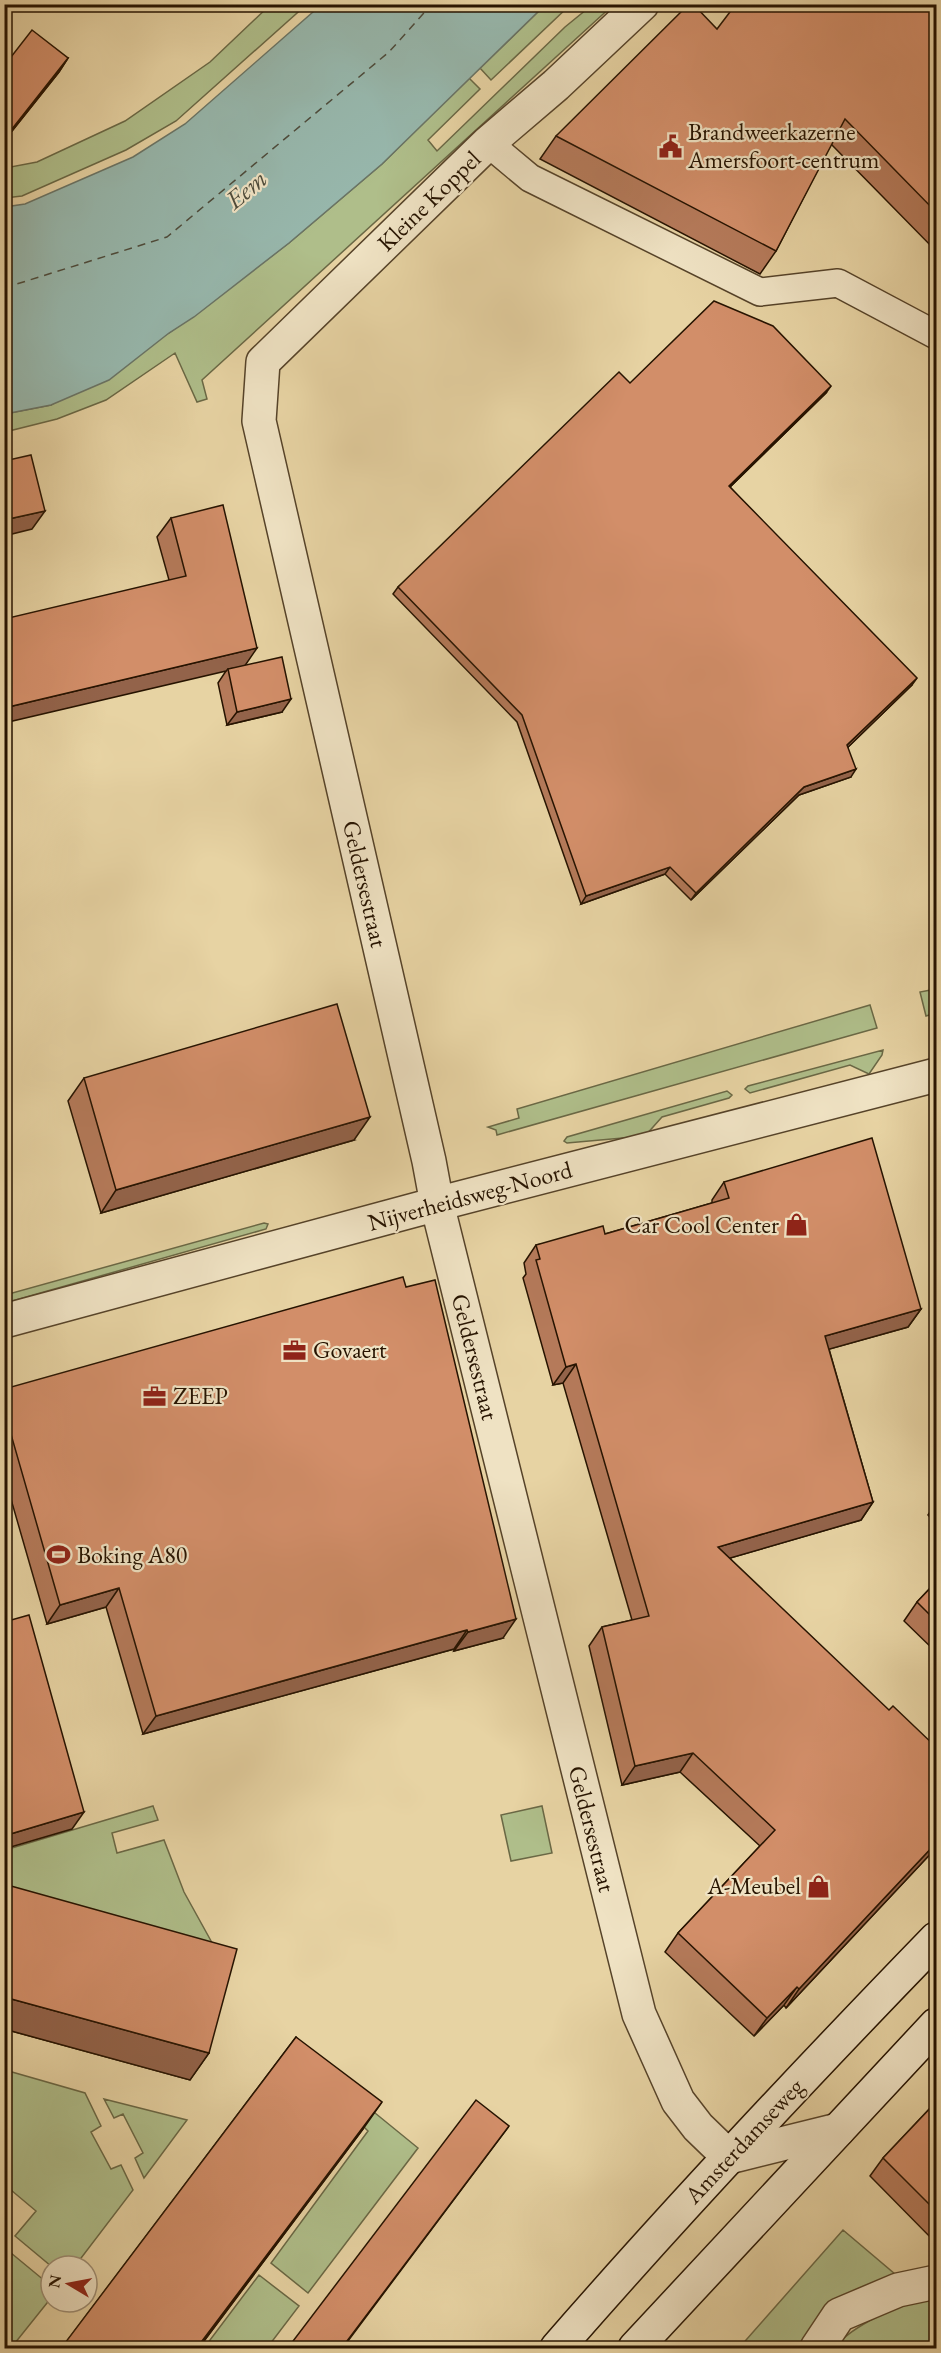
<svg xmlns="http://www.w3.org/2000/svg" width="941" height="2353" font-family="'EB Garamond',serif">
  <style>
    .green { fill: #afbe8a; stroke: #6a6845; stroke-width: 1.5 }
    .water { fill: #97b7ac; stroke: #6a7567; stroke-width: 1.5 }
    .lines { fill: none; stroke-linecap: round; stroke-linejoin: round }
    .ferry { stroke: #4e4c3c; stroke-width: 1.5; stroke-dasharray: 8 6; stroke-linecap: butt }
    .service-casing { stroke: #564329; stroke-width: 30 }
    .minor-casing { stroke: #564329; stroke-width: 36 }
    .secondary-casing { stroke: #261300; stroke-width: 36 }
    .service { stroke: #efe2c3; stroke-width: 27 }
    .minor { stroke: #efe2c3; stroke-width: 33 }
    .secondary { stroke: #efe2c3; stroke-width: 33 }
    .wall { fill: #b57a5a; stroke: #261300; stroke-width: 1.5 }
    .shaded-wall { fill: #93634a; stroke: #261300; stroke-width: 1.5 }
    .building { fill: #d28e69; stroke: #261300; stroke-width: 1.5 }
    .labels { text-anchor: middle; stroke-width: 4.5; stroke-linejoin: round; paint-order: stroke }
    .poi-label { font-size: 24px; fill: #261300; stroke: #efe2c3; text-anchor: start }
    .street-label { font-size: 24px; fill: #261300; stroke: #efe2c3 }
    .water-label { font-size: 26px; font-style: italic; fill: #4e4c3c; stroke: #efe2c3 }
  </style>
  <rect width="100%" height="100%" fill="#e7d3a3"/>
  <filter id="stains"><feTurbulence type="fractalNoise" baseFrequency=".00333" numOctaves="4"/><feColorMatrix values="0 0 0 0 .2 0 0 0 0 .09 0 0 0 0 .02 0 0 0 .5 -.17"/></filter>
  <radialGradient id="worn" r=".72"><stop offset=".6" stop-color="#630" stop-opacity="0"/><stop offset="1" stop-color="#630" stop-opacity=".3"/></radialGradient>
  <path class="green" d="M 270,5 L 306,5 L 176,121 L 126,150 L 22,196 L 5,198 L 5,168 L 37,162 L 125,121 L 210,62 Z
    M 545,5 L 570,5 L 491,80 L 480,68 Z
    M 592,5 L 613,5 L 202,380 L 207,399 L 197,402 L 175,353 L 106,400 L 57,419 L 5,432 L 4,414 L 51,405 L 169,333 L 289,243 L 382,164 L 469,78 L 480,89 L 428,140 L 437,151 L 565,27 Z
    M 936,989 L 936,1013 L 926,1016 L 920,992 Z
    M 870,1005 L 877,1028 L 497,1135 L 496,1130 L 488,1127 L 519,1118 L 517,1109 Z
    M 883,1050 L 882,1055 L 869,1074 L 850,1065 L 750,1093 L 745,1089 L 748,1086 Z
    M 727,1091 L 732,1095 L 729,1098 L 662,1117 L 645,1136 L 567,1143 L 564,1141 L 567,1137 Z
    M 264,1223 L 268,1224 L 266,1229 L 5,1303 L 5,1295 Z
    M 153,1806 L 158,1820 L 112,1833 L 117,1853 L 164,1840 L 184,1892 L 226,1968 L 5,1913 L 5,1850 Z
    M 542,1806 L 552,1853 L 511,1861 L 501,1815 Z
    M 5,2070 L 85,2093 L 101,2126 L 91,2132 L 111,2169 L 121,2165 L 133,2190 L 75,2266 L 51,2266 L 15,2236 L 36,2211 L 5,2185 Z
    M 104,2099 L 187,2120 L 144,2178 L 135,2158 L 143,2153 L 123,2114 L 114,2118 Z
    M 364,2104 L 418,2148 L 308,2293 L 271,2263 L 368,2131 L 354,2117 Z
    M 843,2230 L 902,2280 L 806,2348 L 739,2348 Z
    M 5,2248 L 51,2286 L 51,2298 L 11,2348 L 5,2348 Z
    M 259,2275 L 299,2306 L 267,2348 L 204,2348 Z
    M 936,2292 L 936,2348 L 834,2348 C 855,2322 905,2304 936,2292 Z"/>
  <path class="water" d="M 321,5 L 545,5 L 382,164 L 289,243 L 194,317 L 169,333 L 109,380 L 51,405 L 5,414 L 5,207 L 25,204 L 133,157 L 185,124 Z"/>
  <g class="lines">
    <path class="ferry" d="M 4,288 L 167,237 L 389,52 L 432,4"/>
    <defs>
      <path id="service" d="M 488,143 L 530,178 L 760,292 L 838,283 L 936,335"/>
      <path id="minor" d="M 642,4 L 556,85 L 488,143 L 263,362 L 259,421 L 429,1161 L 437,1204 L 639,2014 L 678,2101 L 698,2127 L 729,2157 L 838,2130
        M 4,1321 L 437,1204 L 936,1075
        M 817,2348 L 839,2315 L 898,2290 L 936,2282"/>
      <path id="secondary" d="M 557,2348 C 679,2208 807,2072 936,1939
        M 635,2348 L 936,2025"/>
    </defs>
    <use href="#service" class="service-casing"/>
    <use href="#minor" class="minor-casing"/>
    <use href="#secondary" class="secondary-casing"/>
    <use href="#service" class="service"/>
    <use href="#minor" class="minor"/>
    <use href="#secondary" class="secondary"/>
  </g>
  <path class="wall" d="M 936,4 L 936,251 L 831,144 L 776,251 L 760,274 L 540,159 L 556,136 L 717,29 Z
    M 68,58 L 59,72 L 4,141 L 4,66 Z
    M 630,383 L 826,393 L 730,487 L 912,685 L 848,747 L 851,777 L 799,795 L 691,900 L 665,874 L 581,904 L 517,722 L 393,594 L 398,587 Z
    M 171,518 L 245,665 L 282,712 L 227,725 L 218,683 L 226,671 L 169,580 L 157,537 Z
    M 84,1078 L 354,1140 L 101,1213 L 68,1101 Z
    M 724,1182 L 921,1309 L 908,1327 L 829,1349 L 873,1502 L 861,1520 L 730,1558 L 936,1848 L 786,2008 L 784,2005 L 754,2036 L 665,1952 L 678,1933 L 760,1846 L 680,1772 L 622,1785 L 589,1646 L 602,1627 L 632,1620 L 563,1383 L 553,1385 L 523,1278 L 526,1274 L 524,1263 L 536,1245 L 605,1234 L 712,1203 L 712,1200 Z
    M 4,1389 L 503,1638 L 454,1651 L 454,1649 L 143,1734 L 106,1607 L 47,1624 L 4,1475 Z
    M 936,1503 L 936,1524 L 928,1515 Z
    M 936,1582 L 936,1652 L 904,1621 L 917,1602 Z
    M 11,1886 L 209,2053 L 190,2080 L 4,2029 L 4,1896 Z
    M 296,2037 L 363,2129 L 198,2349 L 61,2349 Z
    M 936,2102 L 936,2243 L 870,2176 L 883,2158 Z"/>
  <path class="shaded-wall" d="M 68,58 L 59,72 L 4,141 L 8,134 Z
    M 831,386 L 826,393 L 724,493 L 729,486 Z
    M 45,511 L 32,529 L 4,536 L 4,520 Z
    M 257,648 L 244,667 L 228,669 L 226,671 L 4,723 L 4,708 Z
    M 917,678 L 912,685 L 842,753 L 847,745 Z
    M 291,699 L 282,712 L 227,725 L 237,712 Z
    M 856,769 L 851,777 L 799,795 L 691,900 L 696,893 L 804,787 Z
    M 670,867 L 665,874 L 581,904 L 586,896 Z
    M 370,1117 L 354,1140 L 101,1213 L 116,1190 Z
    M 921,1309 L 908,1327 L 812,1354 L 825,1336 Z
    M 576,1364 L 563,1383 L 553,1385 L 566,1367 Z
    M 873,1502 L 861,1520 L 706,1565 L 718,1547 Z
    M 119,1588 L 106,1607 L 47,1624 L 60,1605 Z
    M 516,1619 L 503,1638 L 454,1651 L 468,1632 Z
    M 467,1630 L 454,1649 L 143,1734 L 156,1716 Z
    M 693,1753 L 680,1772 L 622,1785 L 635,1766 Z
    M 84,1812 L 72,1829 L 4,1849 L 4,1838 L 7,1835 Z
    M 936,1843 L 936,1848 L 786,2008 L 799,1989 Z
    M 797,1987 L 784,2005 L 754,2036 L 767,2018 Z
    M 4,1997 L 209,2053 L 190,2080 L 4,2029 Z
    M 382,2102 L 363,2129 L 198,2349 L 196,2349 Z
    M 509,2126 L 342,2349 L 341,2349 Z"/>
  <path class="building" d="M 689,4 L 693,4 L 717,29 L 736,4 L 936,4 L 936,212 L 845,119 L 776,251 L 556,136 Z
    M 32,30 L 68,58 L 8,134 L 4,131 L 4,66 Z
    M 714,301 L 773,326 L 831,386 L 729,486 L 917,678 L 847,745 L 856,769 L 804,787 L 696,893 L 670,867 L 586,896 L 522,715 L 398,587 L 619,372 L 630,383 Z
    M 31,455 L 45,511 L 4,520 L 4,461 Z
    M 223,505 L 257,648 L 4,708 L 4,619 L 186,576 L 171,518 Z
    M 282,657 L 291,699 L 237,712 L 228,669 Z
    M 337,1004 L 370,1117 L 116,1190 L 84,1078 Z
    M 872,1138 L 921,1309 L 825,1336 L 873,1502 L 718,1547 L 889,1710 L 893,1706 L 936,1747 L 936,1843 L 799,1989 L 797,1987 L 767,2018 L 678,1933 L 775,1830 L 693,1753 L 635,1766 L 602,1627 L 649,1616 L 576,1364 L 566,1367 L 536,1260 L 540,1259 L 536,1245 L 603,1226 L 605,1234 L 729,1198 L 724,1182 Z
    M 403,1277 L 406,1287 L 435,1280 L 516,1619 L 468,1632 L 467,1630 L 156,1716 L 119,1588 L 60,1605 L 4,1410 L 4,1389 Z
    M 936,1582 L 936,1621 L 917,1602 Z
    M 29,1615 L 84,1812 L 7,1835 L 4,1828 L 4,1622 Z
    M 11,1886 L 237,1949 L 209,2053 L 4,1997 L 4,1912 Z
    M 296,2037 L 382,2102 L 196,2349 L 73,2349 L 65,2343 Z
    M 476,2100 L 509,2126 L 341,2349 L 287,2349 Z
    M 936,2102 L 936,2211 L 883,2158 Z"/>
  <defs>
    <symbol id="civic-bare" viewBox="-9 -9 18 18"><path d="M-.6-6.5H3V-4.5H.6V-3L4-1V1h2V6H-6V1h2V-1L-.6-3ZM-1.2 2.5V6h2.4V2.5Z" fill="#8f2418" stroke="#efe2c3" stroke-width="2.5" paint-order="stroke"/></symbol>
    <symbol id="shop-bare" viewBox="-9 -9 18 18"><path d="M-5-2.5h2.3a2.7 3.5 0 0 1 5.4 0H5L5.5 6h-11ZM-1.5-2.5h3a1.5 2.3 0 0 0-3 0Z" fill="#8f2418" stroke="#efe2c3" stroke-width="2.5" paint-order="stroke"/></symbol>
    <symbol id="office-bare" viewBox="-9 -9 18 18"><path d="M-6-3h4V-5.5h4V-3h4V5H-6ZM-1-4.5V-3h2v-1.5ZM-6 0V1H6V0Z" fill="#8f2418" stroke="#efe2c3" stroke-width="2.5" paint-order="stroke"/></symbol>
    <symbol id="stadium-bare" viewBox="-9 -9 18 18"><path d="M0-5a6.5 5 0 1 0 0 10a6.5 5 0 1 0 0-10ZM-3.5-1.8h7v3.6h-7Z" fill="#8f2418" stroke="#efe2c3" stroke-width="2.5" paint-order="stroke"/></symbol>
  </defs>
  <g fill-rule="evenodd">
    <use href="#civic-bare" x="654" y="130" width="33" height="33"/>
    <use href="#shop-bare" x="780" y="1208" width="33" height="33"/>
    <use href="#office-bare" x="278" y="1334" width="33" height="33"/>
    <use href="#office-bare" x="138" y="1380" width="33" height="33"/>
    <use href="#stadium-bare" x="42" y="1538" width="33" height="33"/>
    <use href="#shop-bare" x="802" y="1870" width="33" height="33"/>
  </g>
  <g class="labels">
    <g class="poi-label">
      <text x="688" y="140">Brandweerkazerne<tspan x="688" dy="28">Amersfoort-centrum</tspan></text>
      <text x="779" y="1233" text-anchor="end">Car Cool Center</text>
      <text x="313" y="1358">Govaert</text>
      <text x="173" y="1404">ZEEP</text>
      <text x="77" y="1563">Boking A80</text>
      <text x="801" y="1894" text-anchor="end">A-Meubel</text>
    </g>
    <g class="street-label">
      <text transform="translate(429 201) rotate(-44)" y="8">Kleine Koppel</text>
      <text transform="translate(365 884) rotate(77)" y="8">Geldersestraat</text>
      <text transform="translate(470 1196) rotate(-15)" y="8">Nijverheidsweg-Noord</text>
      <text transform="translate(475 1357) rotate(76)" y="8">Geldersestraat</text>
      <text transform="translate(592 1829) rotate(76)" y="8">Geldersestraat</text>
      <text transform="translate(744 2141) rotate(-47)" y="8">Amsterdamseweg</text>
    </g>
    <g class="water-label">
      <text transform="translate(246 189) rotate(-40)" y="9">Eem</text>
    </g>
  </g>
  <rect width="941" height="2353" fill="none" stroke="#e7d3a3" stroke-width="24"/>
  <rect x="6" y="6" width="929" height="2341" fill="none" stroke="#261300" stroke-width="3"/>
  <rect x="12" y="12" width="917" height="2329" fill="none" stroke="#261300" stroke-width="1.5"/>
  <g transform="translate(69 2284) rotate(280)"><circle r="28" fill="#efe2c3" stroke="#9f8f75" stroke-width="1.5"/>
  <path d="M0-4.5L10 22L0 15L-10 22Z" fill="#8f2418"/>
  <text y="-9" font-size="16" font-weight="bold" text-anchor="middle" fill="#261300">N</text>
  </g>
  <rect width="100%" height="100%" filter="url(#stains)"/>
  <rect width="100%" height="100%" fill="url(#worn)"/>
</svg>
